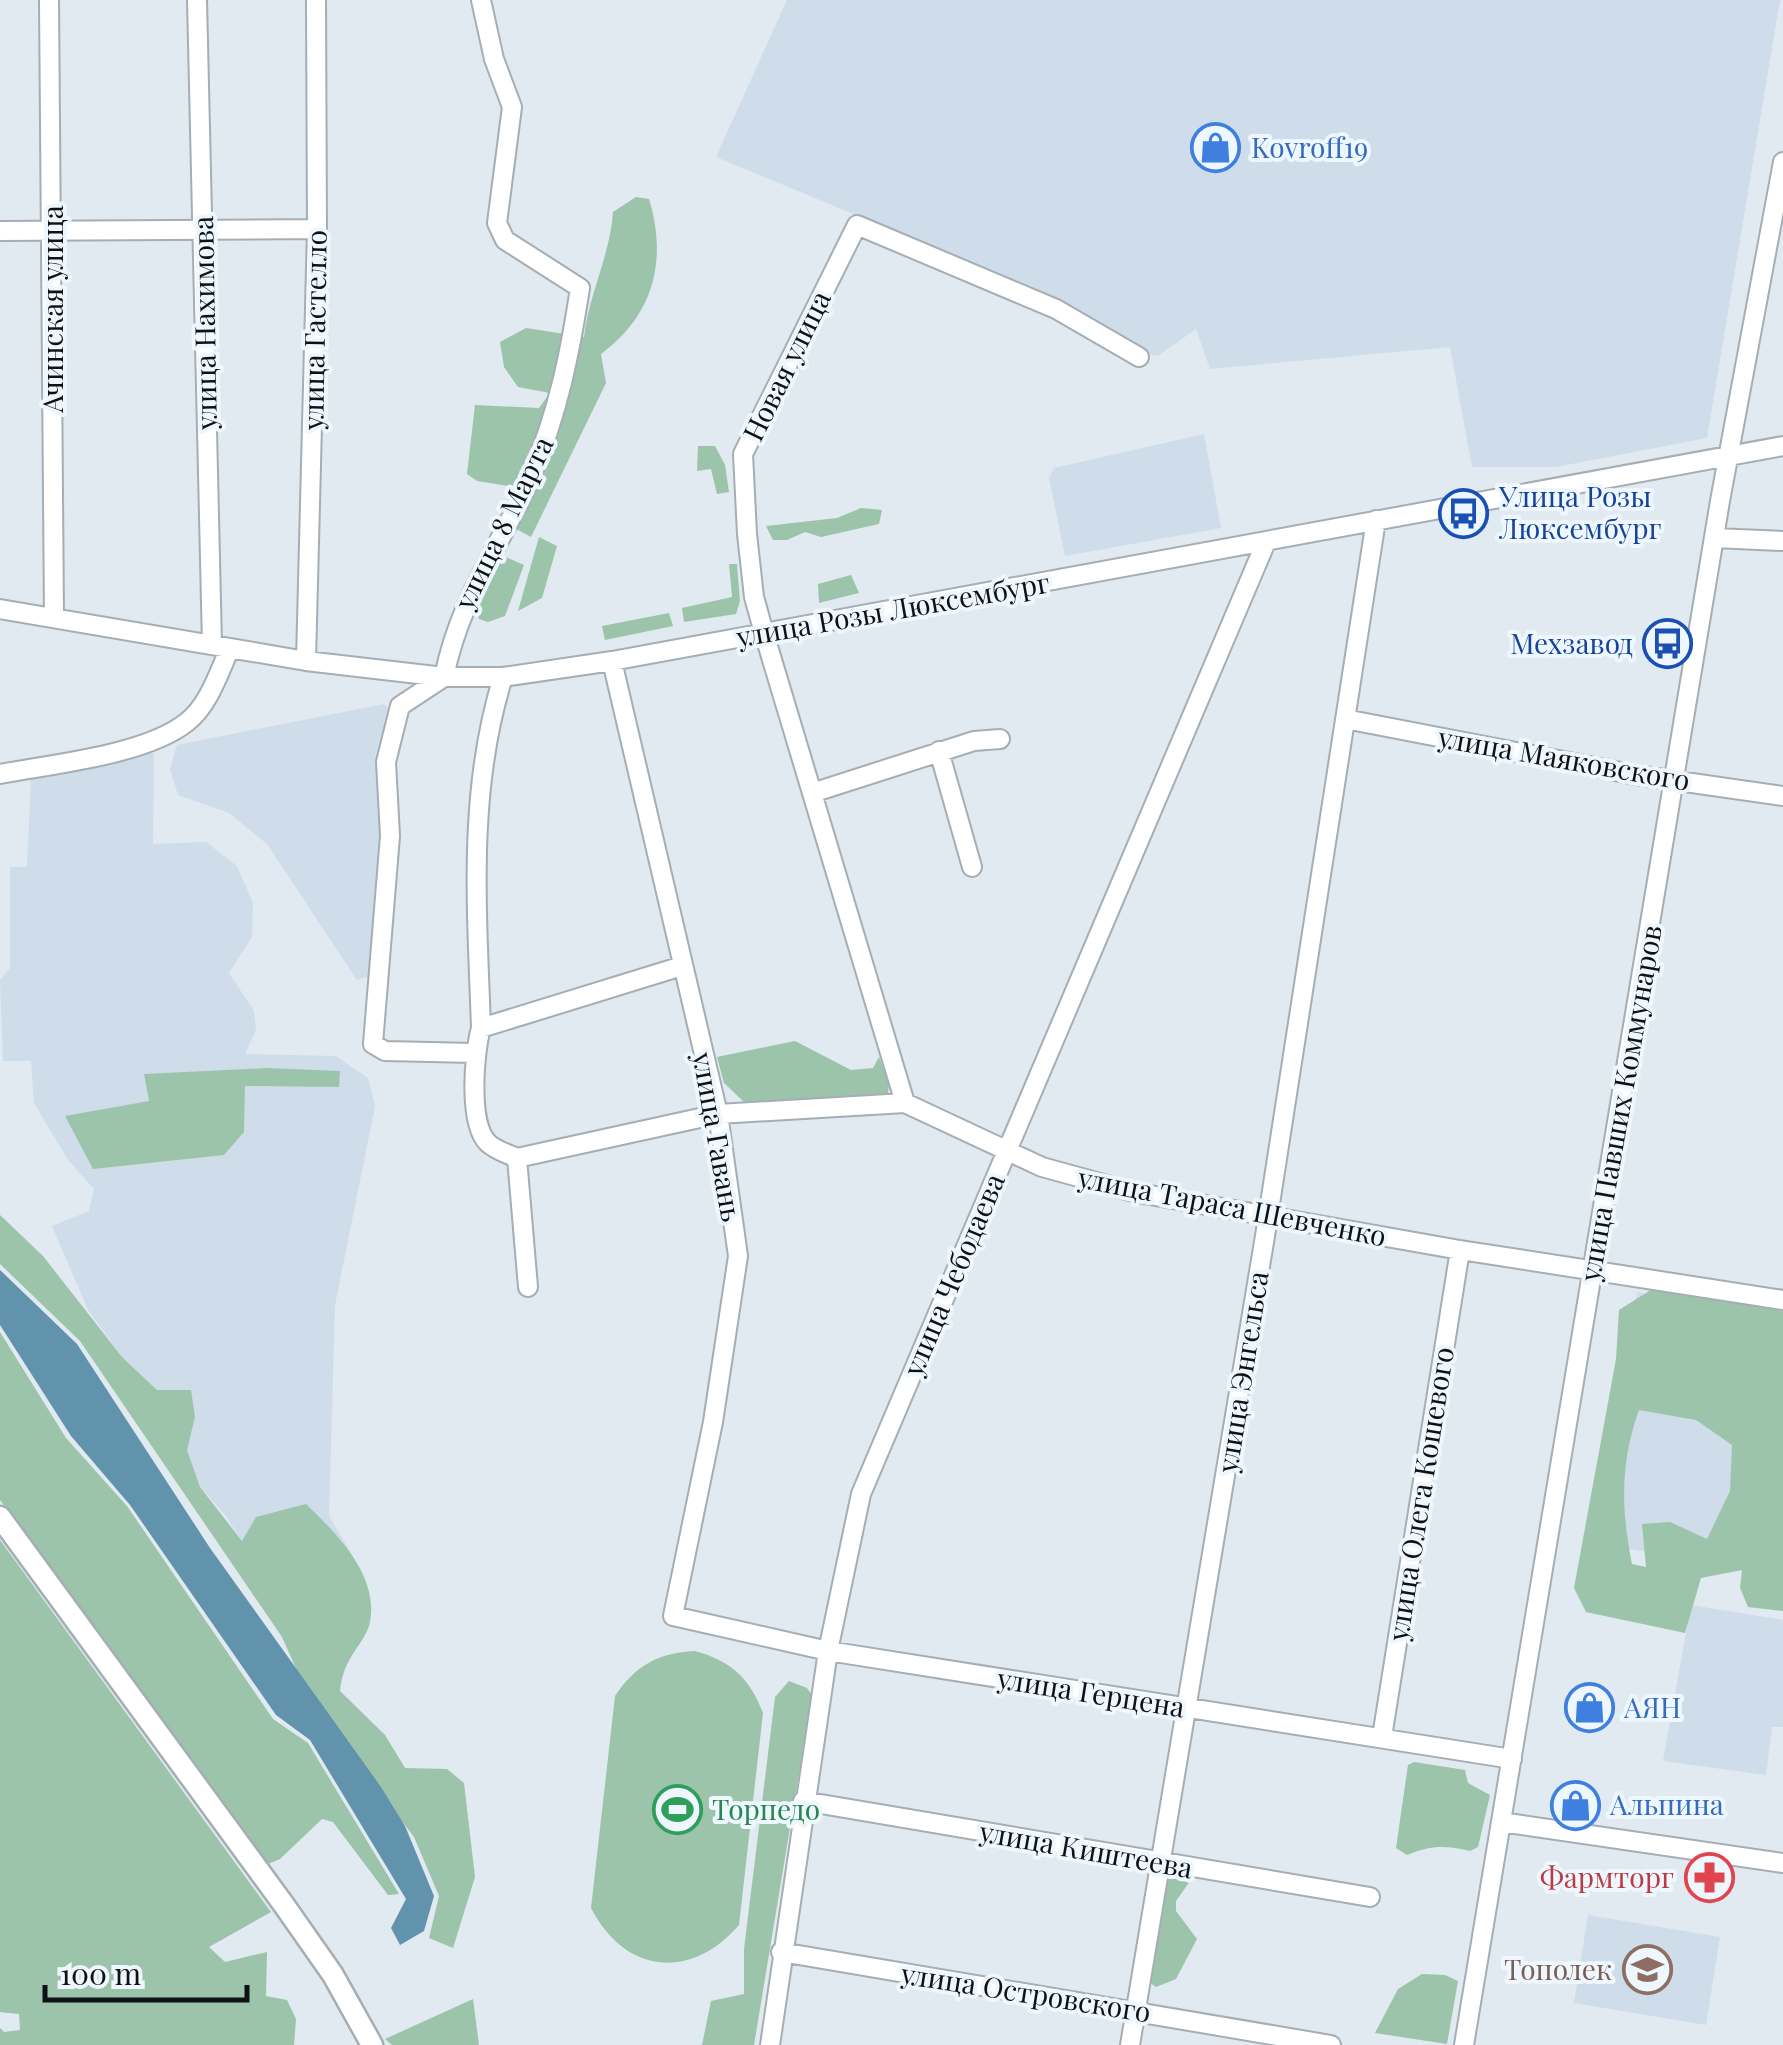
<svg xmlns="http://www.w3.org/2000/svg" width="1783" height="2045" font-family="'Playfair Display',serif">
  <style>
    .built { fill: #cfddea }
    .green { fill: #9bc4aa; fill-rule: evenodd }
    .water { fill: #6193ad }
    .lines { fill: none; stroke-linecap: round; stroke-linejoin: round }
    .minor-casing { stroke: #a5adb5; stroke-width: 22 }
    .major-casing { stroke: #a5adb5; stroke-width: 25 }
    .minor { stroke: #fff; stroke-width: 18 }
    .major { stroke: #fff; stroke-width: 20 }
    .labels { text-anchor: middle; stroke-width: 8; stroke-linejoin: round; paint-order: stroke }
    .shop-label { font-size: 28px; fill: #366cbe; stroke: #eef7fe; text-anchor: start }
    .street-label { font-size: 28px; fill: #0f1114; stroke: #eef7fe }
    .transit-label { font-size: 28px; fill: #164399; stroke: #eef7fe; text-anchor: start }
    .leisure-label { font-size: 28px; fill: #27864d; stroke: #eef7fe; text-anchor: start }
    .health-label { font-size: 28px; fill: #be3a42; stroke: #eef7fe; text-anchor: end }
    .education-label { font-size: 28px; fill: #785e54; stroke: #eef7fe; text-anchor: end }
  </style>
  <rect width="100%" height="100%" fill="#e1e9f1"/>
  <path class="built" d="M 787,0 L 1780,0 L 1707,438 L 1556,467 L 1472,467 L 1450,347 L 1210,369 L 1196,329 L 1158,356 L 1150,354 L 1053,297 L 716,157 Z
    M 1204,434 L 1221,528 L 1065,556 L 1049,478 L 1054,468 Z
    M 384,704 L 389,710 L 386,830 L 374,975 L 357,980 L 267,844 L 229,813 L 178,795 L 170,769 L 177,745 Z
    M 142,750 L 154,754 L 153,844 L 206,842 L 237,866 L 253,903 L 252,937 L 229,973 L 254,1011 L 256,1030 L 245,1054 L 336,1056 L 368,1078 L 375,1106 L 335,1305 L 329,1516 L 361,1570 L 256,1564 L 226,1516 L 200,1487 L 186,1450 L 195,1417 L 157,1390 L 122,1357 L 88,1310 L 52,1226 L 89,1211 L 94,1189 L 68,1160 L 34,1103 L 31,1061 L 3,1061 L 0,980 L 10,968 L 10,867 L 27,867 L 31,778 Z
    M 1637,1292 L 1781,1316 L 1744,1568 L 1593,1543 Z
    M 1691,1605 L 1783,1620 L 1783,1727 L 1772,1727 L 1766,1775 L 1663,1761 Z
    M 1588,1915 L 1720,1937 L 1706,2025 L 1574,2003 Z"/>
  <path class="green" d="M 636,197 L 649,199 C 668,261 653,316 601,354 L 606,383 L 531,537 L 511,526 L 528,489 L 477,481 L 467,474 L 475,405 L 539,408 L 550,393 L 518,387 L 504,367 L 500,342 L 526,328 L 584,337 C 589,294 611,252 613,212 Z
    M 698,446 L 715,446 L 725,465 L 729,492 L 717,494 L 711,469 L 697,471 Z
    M 861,508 L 882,510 L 879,524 L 821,537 L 805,532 L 787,540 L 773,540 L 766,526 L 837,518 Z
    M 539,537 L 557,546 L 542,598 L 518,611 Z
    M 499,554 L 524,565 L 505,616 L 488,622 L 479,619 L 476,607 Z
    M 729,564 L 737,564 L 740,601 L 736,614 L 684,622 L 682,608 L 732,597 Z
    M 851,575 L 859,593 L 819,603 L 818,584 Z
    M 669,613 L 673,626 L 605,640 L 602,626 Z
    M 795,1041 L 851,1070 L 873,1068 L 879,1057 L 889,1082 L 888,1096 L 745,1103 L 724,1083 L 717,1057 Z
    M 267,1068 L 340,1071 L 339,1087 L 245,1086 L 244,1132 L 224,1155 L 93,1169 L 65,1116 L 149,1101 L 144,1074 Z
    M 0,1215 L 43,1256 L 122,1357 L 157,1390 L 191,1390 L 195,1417 L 187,1450 L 200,1487 L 242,1541 L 256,1517 L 306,1504 C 336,1533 379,1575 370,1622 C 365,1645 344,1654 340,1691 L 385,1735 L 405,1768 L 447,1769 L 464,1783 L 475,1877 L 453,1948 L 429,1938 L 439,1896 L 414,1837 L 310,1700 L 282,1637 L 80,1341 L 0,1264 Z
    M 1654,1288 L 1783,1311 L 1783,1611 L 1748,1607 L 1740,1588 L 1742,1570 L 1701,1578 L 1685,1633 L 1586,1612 L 1574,1588 L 1616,1359 L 1619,1310 ZM 1639,1410 L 1696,1420 L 1732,1445 L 1730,1491 L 1707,1539 L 1670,1522 L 1642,1524 L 1646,1567 L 1632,1564 C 1621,1509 1620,1463 1639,1410 Z
    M 0,1332 L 66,1438 L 127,1506 L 273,1719 L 308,1743 L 399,1894 L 388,1895 L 333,1822 L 322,1819 L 280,1859 L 266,1865 L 0,1500 Z
    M 0,1540 L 271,1912 L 209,1947 L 225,1962 L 267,1952 L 266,1996 L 287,2000 L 296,2019 L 294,2045 L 0,2045 L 0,2028 L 4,2032 L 20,2030 L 19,2014 L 0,2012 Z
    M 695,1651 C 731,1661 750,1678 763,1713 L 739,1925 C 691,1981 625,1974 591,1908 L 615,1696 C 636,1665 658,1653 695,1651 Z
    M 789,1681 L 807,1688 L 812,1695 L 754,2045 L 702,2045 L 711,2001 L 744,1994 L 744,1949 L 775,1697 Z
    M 1414,1762 L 1465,1770 L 1468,1783 L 1490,1795 L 1478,1847 L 1470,1851 C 1446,1845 1430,1845 1407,1855 L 1396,1848 L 1408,1765 Z
    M 1174,1870 L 1190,1881 L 1176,1901 L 1176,1911 L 1197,1939 L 1176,1979 L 1156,1987 L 1146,1980 L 1168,1874 Z
    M 1422,1974 L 1445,1975 L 1458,1981 L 1447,2044 L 1375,2033 L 1398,1989 Z
    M 473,1999 L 479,2045 L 392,2045 L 385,2039 Z"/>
  <path class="water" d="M 0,1270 L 77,1344 L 210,1548 L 381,1787 L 405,1826 L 434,1896 L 424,1931 L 400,1945 L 391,1928 L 406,1899 L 310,1740 L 276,1715 L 130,1505 L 71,1436 L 0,1325 Z"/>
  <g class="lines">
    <defs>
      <path id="minor" d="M 49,0 L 54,617
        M 197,0 L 212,645
        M 0,231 L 317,229
        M 1714,538 L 1783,541
        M 0,609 L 306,661 L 444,677 L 503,677 L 612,661 L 1783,446
        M 306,661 L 317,229 L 316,0
        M 612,661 L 718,1114 L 738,1256 L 713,1422 L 673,1616 L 828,1651 L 1512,1759
        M 444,677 C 460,597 501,546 532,474 C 558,413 570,353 580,288 L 505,240 L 497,223 L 512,107 L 494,59 L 481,0
        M 444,677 L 400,706 L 386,762 L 390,836 L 373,1044 L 385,1051 L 474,1053
        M 503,677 C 467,792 477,909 481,1028 C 474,1053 468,1124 488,1143 C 495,1150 508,1154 517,1158 L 528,1287
        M 1345,719 L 1636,775 L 1783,796
        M 939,751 L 972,867
        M 0,774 C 52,764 146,755 187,722 C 209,705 219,672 230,648
        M 812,793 L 974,741 L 1000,739
        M 481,1028 L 682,966
        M 905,1103 L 764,633 L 754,597 L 747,534 L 743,454 L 857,225 L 1056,309 L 1139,357
        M 517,1158 L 718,1114 L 905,1103 L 1042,1167 L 1133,1192 L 1460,1250 L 1783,1300
        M 1382,1737 L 1460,1250
        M 803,1801 L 1370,1897
        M 1501,1822 L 1783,1863
        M 781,1952 L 1331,2045
        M 770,2045 L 828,1651 L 861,1494 L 1266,542
        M 1130,2045 L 1265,1236 L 1376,520
        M 1464,2045 L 1720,501 L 1783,162"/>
      <path id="major" d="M 0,1517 L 284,1905 L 333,1975 L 372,2045"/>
    </defs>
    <use href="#minor" class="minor-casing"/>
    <use href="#major" class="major-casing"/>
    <use href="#minor" class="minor"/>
    <use href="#major" class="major"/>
  </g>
  <defs>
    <symbol id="shop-ring" viewBox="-11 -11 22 22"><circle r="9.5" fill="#eef7fe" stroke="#3f7fe0" stroke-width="1.5"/><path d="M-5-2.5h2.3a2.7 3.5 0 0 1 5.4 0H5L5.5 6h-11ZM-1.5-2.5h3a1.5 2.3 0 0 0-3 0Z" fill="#3f7fe0"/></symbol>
    <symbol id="bus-ring" viewBox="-11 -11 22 22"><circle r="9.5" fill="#eef7fe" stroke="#1a4fb4" stroke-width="1.5"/><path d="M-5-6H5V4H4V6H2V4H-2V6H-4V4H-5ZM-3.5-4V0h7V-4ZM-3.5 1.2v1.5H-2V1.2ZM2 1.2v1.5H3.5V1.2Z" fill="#1a4fb4"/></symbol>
    <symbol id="stadium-ring" viewBox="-11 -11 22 22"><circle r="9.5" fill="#eef7fe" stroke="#2e9e5b" stroke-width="1.5"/><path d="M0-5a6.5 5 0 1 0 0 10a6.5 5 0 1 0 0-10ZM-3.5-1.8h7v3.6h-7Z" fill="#2e9e5b"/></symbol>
    <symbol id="pharmacy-ring" viewBox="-11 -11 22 22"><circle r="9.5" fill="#eef7fe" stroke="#e0444e" stroke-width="1.5"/><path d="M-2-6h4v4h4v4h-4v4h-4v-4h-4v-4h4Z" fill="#e0444e"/></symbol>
    <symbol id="school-ring" viewBox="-11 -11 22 22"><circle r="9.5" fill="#eef7fe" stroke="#8d6e63" stroke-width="1.5"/><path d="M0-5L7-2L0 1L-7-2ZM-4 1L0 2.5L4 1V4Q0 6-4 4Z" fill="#8d6e63"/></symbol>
  </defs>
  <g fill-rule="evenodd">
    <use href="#shop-ring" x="1188" y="120" width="55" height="55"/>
    <use href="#bus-ring" x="1436" y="486" width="55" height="55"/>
    <use href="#bus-ring" x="1640" y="616" width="55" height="55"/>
    <use href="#shop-ring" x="1562" y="1680" width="55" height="55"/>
    <use href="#shop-ring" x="1548" y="1778" width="55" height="55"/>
    <use href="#stadium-ring" x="650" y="1782" width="55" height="55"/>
    <use href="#pharmacy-ring" x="1682" y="1850" width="55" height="55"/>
    <use href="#school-ring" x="1620" y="1942" width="55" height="55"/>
  </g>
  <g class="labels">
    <g class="shop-label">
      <text x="1251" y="158">Kovroff19</text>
      <text x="1624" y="1718">АЯН</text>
      <text x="1610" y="1815">Альпина</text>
    </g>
    <g class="street-label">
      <text transform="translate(53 309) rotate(-90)" y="10">Ачинская улица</text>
      <text transform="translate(205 323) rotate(-91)" y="10">улица Нахимова</text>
      <text transform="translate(315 330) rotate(-89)" y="10">улица Гастелло</text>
      <text transform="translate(787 366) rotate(-64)" y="10">Новая улица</text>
      <text transform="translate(504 523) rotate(-64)" y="10">улица 8 Марта</text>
      <text transform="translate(893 610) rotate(-10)" y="10">улица Розы Люксембург</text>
      <text transform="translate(1564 759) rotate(10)" y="10">улица Маяковского</text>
      <text transform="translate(1621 1103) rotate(-80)" y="10">улица Павших Коммунаров</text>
      <text transform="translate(717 1137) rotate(80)" y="10">улица Гавань</text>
      <text transform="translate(1232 1207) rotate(11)" y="10">улица Тараса Шевченко</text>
      <text transform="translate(954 1275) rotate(-67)" y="10">улица Чебодаева</text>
      <text transform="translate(1243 1372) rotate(-81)" y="10">улица Энгельса</text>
      <text transform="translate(1421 1494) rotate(-81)" y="10">улица Олега Кошевого</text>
      <text transform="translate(1091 1693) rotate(9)" y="10">улица Герцена</text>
      <text transform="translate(1086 1850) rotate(10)" y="10">улица Киштеева</text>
      <text transform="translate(1026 1993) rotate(9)" y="10">улица Островского</text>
    </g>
    <g class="transit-label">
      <text x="1499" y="507">Улица Розы<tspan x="1499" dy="32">Люксембург</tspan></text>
      <text x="1633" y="654" text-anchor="end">Мехзавод</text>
    </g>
    <g class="leisure-label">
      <text x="712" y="1820">Торпедо</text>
    </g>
    <g class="health-label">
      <text x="1674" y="1888">Фармторг</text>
    </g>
    <g class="education-label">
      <text x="1612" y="1980">Тополек</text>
    </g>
  </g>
  <path d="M45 1985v15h202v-15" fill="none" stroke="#0f1114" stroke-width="5"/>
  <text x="60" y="1985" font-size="30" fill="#0f1114" stroke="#eef7fe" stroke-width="8" paint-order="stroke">100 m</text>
</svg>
